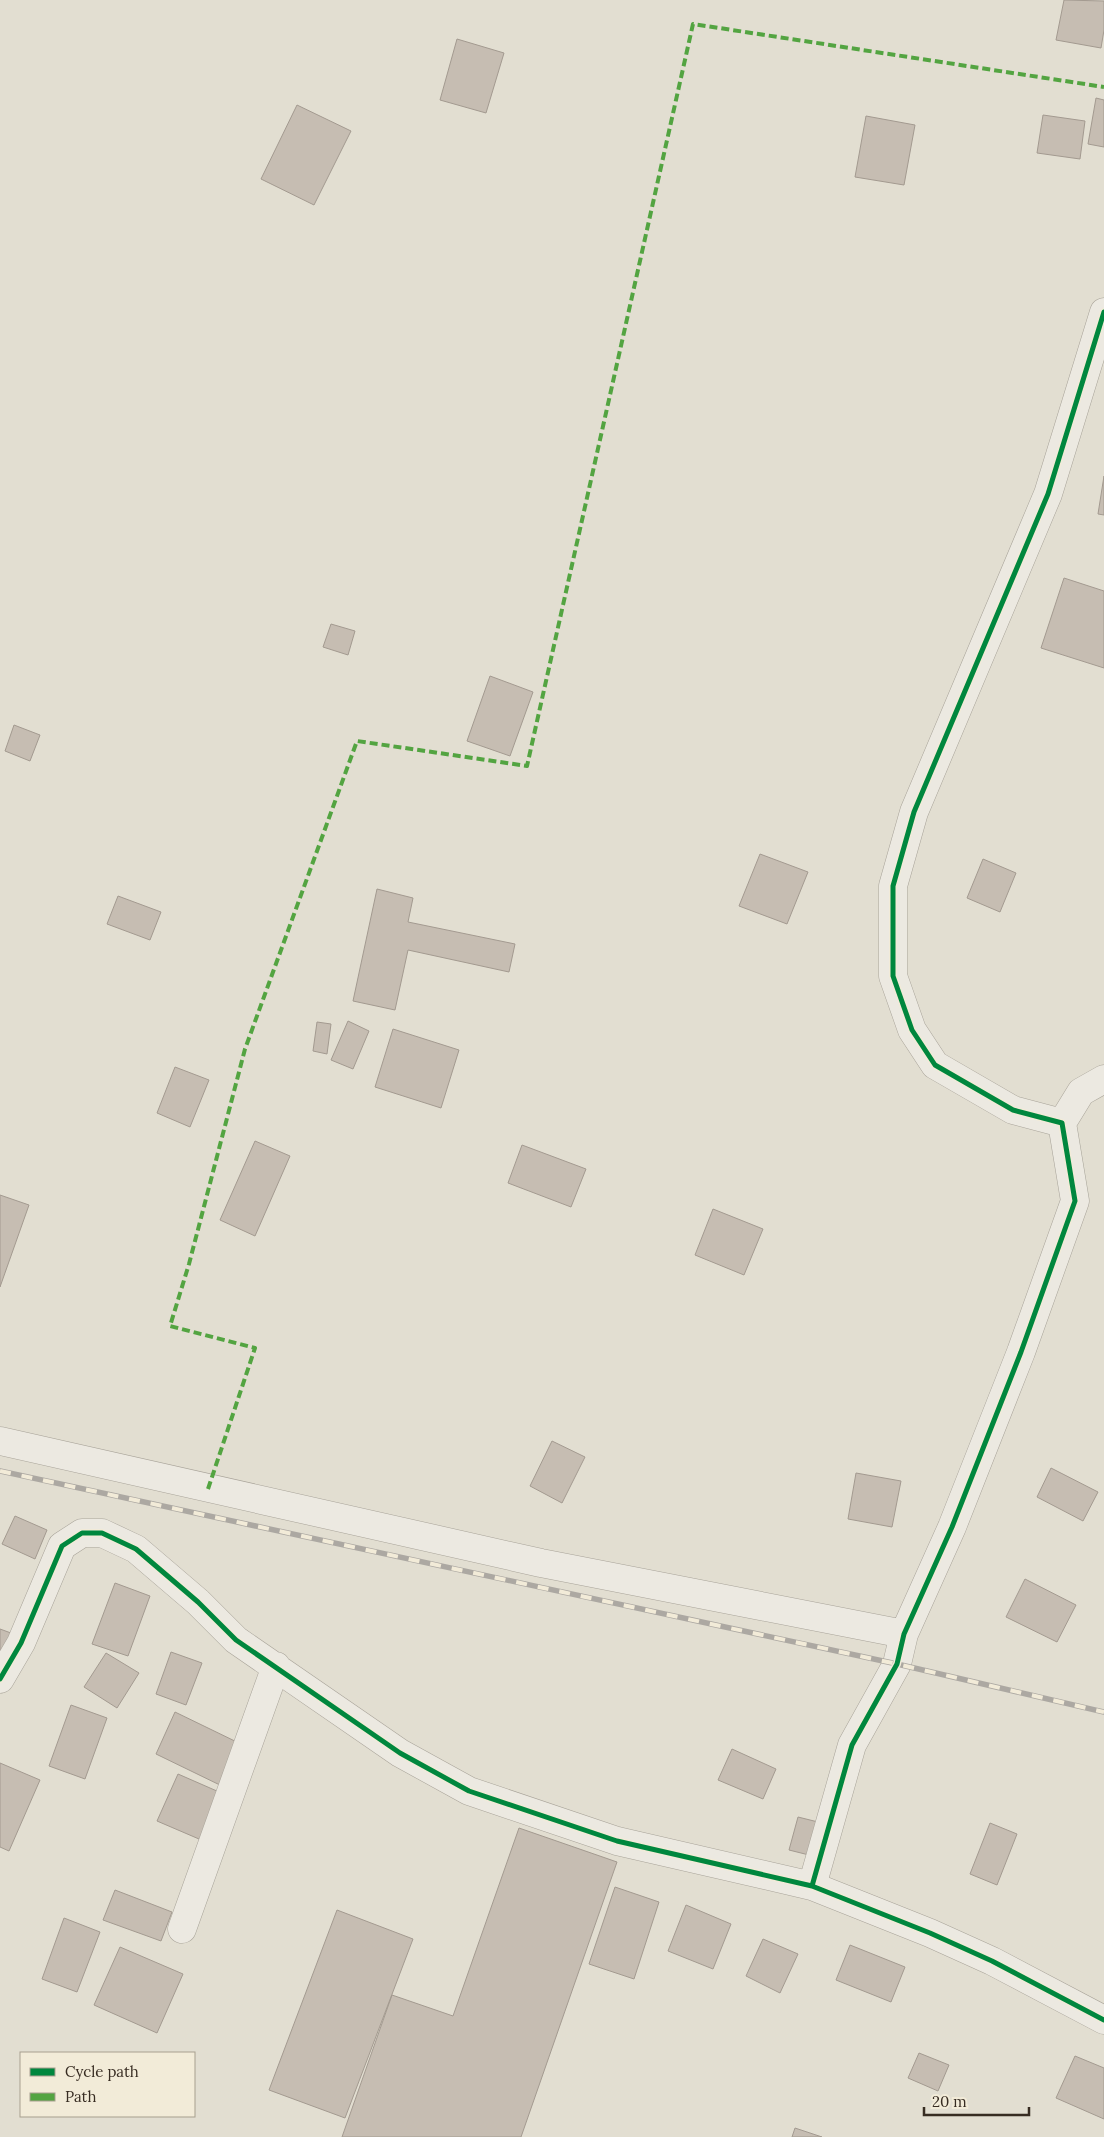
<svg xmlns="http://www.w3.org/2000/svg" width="1104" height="2137" font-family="Lora,serif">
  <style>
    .building { fill: #c6bdb2; stroke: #a39a90 }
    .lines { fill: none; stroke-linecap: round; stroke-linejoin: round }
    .minor-casing { stroke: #a8a399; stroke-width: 29 }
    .minor { stroke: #ece9e1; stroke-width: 28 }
    .rail-casing { stroke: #aca8a2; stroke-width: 5.5 }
    .rail { stroke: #f2ebd8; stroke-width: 4; stroke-dasharray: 11; stroke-linecap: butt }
    .quiet { stroke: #53a441; stroke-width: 4; stroke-dasharray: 8 4; stroke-linecap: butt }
    .cycleway-casing { stroke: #f2ebd8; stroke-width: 8 }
    .cycleway { stroke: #00873e; stroke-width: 5 }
  </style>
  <rect width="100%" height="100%" fill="#e2ded1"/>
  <path class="building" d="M 1064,0 L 1104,1 L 1104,30 L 1101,48 L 1056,40 Z
    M 457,39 L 504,53 L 486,113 L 440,100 Z
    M 1096,98 L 1104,100 L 1104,147 L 1088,144 Z
    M 297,105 L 351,131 L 314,205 L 261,179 Z
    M 1043,115 L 1085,121 L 1080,159 L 1037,153 Z
    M 866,116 L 915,125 L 904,185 L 855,177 Z
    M 1104,476 L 1104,515 L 1098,514 Z
    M 1064,578 L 1104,591 L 1104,668 L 1041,648 Z
    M 331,624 L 355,631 L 348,655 L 323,647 Z
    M 490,676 L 533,692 L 510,756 L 467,741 Z
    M 14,725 L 40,735 L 30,761 L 5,751 Z
    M 760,854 L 808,872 L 787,924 L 739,906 Z
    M 983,859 L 1016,873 L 1000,912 L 967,898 Z
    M 377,889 L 413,898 L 408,922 L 515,944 L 509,972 L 408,950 L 395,1010 L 353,1001 Z
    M 118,896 L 161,912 L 150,940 L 107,924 Z
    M 348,1021 L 369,1031 L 353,1069 L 331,1060 Z
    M 317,1022 L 331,1024 L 327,1054 L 313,1051 Z
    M 393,1029 L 459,1050 L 441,1108 L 375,1087 Z
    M 175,1067 L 209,1080 L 190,1127 L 157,1113 Z
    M 255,1141 L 290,1156 L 255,1236 L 220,1220 Z
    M 522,1145 L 586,1169 L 571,1207 L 508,1183 Z
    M 0,1195 L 29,1205 L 0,1287 Z
    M 713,1209 L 763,1229 L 744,1275 L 695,1255 Z
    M 552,1441 L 585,1457 L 562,1503 L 530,1486 Z
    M 1051,1468 L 1098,1492 L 1083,1521 L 1037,1497 Z
    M 856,1473 L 901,1481 L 892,1527 L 848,1519 Z
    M 15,1516 L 47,1530 L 35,1559 L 2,1544 Z
    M 1025,1579 L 1076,1605 L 1057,1642 L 1006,1617 Z
    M 115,1583 L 150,1596 L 128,1656 L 92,1644 Z
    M 0,1629 L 11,1633 L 0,1661 Z
    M 171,1652 L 202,1663 L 186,1705 L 156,1694 Z
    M 106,1653 L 139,1673 L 117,1708 L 84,1687 Z
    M 71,1705 L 107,1718 L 85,1779 L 49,1766 Z
    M 175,1712 L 243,1745 L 224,1787 L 156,1754 Z
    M 732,1749 L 776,1769 L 763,1799 L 718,1780 Z
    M 0,1763 L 40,1780 L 9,1851 L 0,1847 Z
    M 178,1774 L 226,1795 L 206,1842 L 157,1821 Z
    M 798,1817 L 818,1822 L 809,1855 L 789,1850 Z
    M 990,1823 L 1017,1834 L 997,1885 L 970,1874 Z
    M 519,1828 L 617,1862 L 521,2137 L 342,2137 L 392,1995 L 453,2016 Z
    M 615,1887 L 659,1902 L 634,1979 L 589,1964 Z
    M 115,1890 L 172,1912 L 161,1941 L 103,1920 Z
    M 686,1905 L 731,1924 L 713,1969 L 668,1951 Z
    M 337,1910 L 413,1939 L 345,2118 L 269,2090 Z
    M 64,1918 L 100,1932 L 77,1992 L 42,1979 Z
    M 763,1939 L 798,1954 L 780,1993 L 746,1976 Z
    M 850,1945 L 905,1967 L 891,2002 L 836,1980 Z
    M 120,1947 L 183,1974 L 157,2033 L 94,2005 Z
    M 919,2053 L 949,2065 L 938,2091 L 908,2078 Z
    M 1075,2056 L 1104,2068 L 1104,2119 L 1056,2098 Z
    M 795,2128 L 822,2137 L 792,2137 Z"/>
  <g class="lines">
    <defs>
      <path id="minor" d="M 1062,1123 L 1081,1092 L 1104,1079
        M 0,1441 L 541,1563 L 904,1634
        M 0,1679 L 21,1643 L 62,1546 L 82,1533 L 102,1533 L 136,1549 L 198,1602 L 236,1640 L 400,1753 L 469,1791 L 617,1841 L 812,1886 L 930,1933 L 992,1961 L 1104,2020
        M 812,1886 L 852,1745 L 897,1664 L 904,1634 L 952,1527 L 1021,1352 L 1075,1201 L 1062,1123 L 1013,1110 L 935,1065 L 912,1030 L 893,976 L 893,886 L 914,812 L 1048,494 L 1104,312
        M 182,1929 L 276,1666"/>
    </defs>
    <use href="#minor" class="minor-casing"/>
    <use href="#minor" class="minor"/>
    <defs>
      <path id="rail" d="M 0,1471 L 897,1664 L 1104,1712"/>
    </defs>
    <use href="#rail" class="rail-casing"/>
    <use href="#rail" class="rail"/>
    <path class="quiet" d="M 208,1489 L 255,1348 L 170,1326 L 189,1264 L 245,1049 L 357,741 L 527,766 L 693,24 L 1104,87"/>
    <defs>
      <path id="cycleway" d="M 0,1679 L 21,1643 L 62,1546 L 82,1533 L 102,1533 L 136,1549 L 198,1602 L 236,1640 L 400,1753 L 469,1791 L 617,1841 L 812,1886 L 930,1933 L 992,1961 L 1104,2020
        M 812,1886 L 852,1745 L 897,1664 L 904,1634 L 952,1527 L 1021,1352 L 1075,1201 L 1062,1123 L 1013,1110 L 935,1065 L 912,1030 L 893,976 L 893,886 L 914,812 L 1048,494 L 1104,312"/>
    </defs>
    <use href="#cycleway" class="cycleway-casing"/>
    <use href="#cycleway" class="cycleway"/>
  </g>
  <rect x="20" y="2052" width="175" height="65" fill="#f2ebd8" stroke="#a79f8f"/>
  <rect x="30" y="2068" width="25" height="8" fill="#00873e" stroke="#a79f8f"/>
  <text x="65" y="2077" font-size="15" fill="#372c22">Cycle path</text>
  <rect x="30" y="2093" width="25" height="8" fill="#53a441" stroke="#a79f8f"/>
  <text x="65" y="2102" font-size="15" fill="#372c22">Path</text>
  <path d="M924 2107v8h105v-8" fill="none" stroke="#372c22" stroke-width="2.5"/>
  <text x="932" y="2107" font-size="15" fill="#372c22" stroke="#f2ebd8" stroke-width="4" paint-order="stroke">20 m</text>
</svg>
